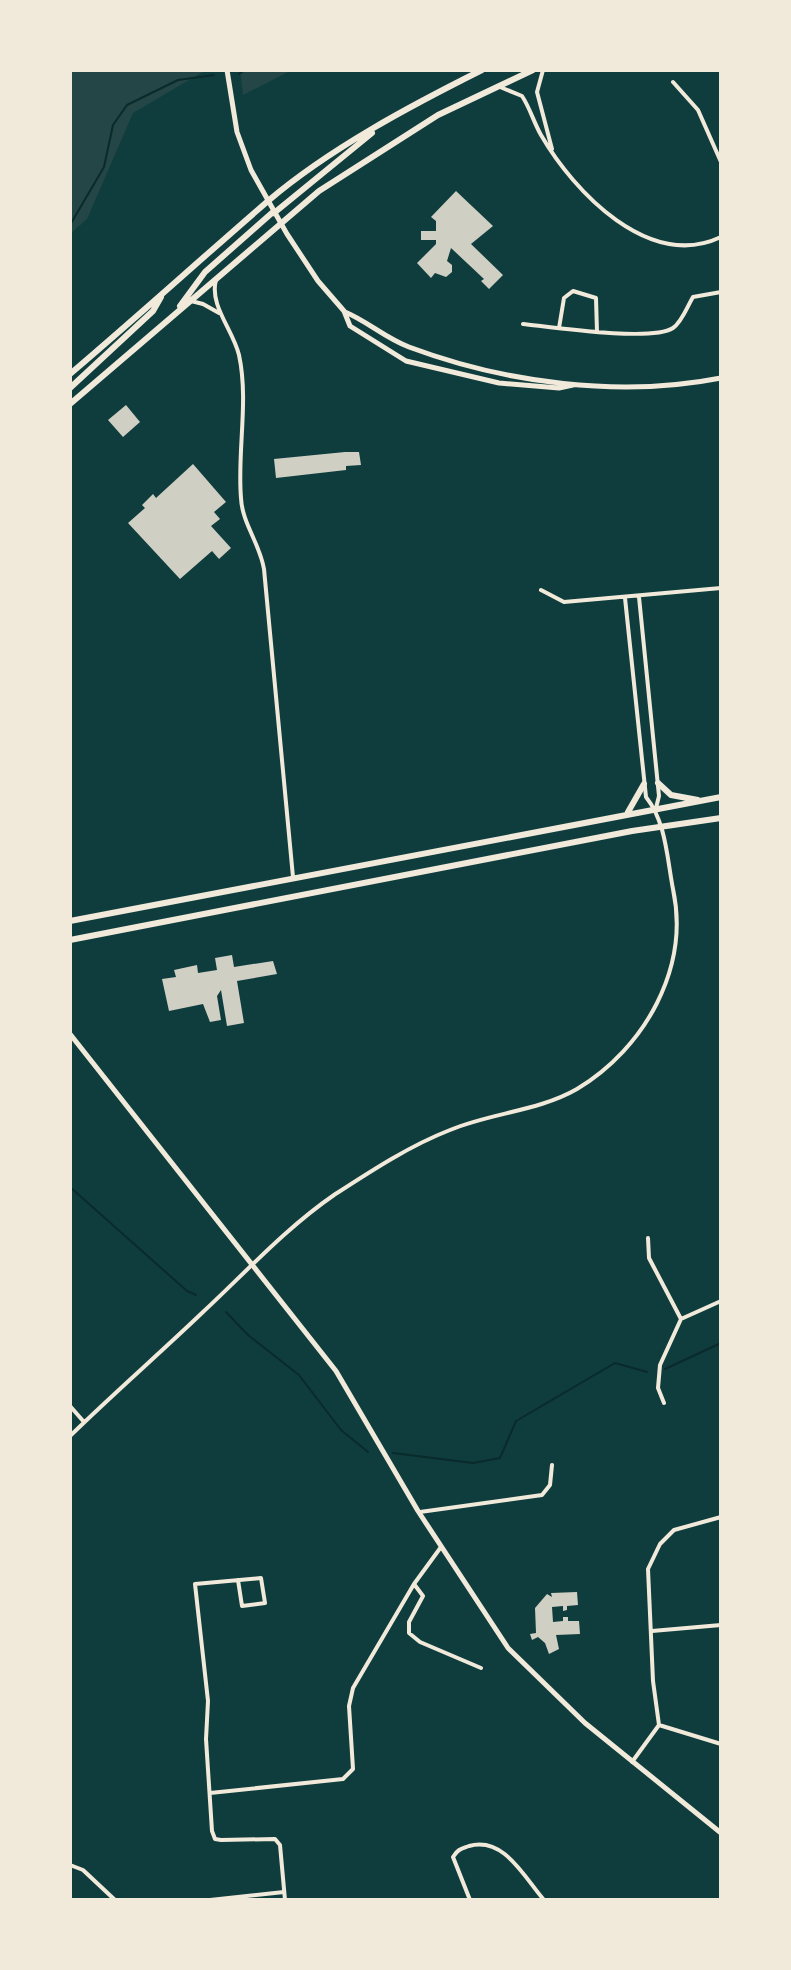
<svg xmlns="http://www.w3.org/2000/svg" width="791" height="1970" font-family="'Work Sans',sans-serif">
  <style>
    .green { fill: #244646 }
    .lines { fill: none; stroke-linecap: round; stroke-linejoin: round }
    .stream { stroke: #0a2a2b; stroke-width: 2 }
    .building { fill: #cfcfc3 }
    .minor { stroke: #f1e9da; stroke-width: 4 }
    .tertiary { stroke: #f1e9da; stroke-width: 5 }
    .trunk { stroke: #f1e9da; stroke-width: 6 }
  </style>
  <rect width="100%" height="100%" fill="#0f3d3e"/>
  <path class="green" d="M 70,70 L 206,70 L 133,113 L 87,219 L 70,234 Z
    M 240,70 L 292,70 L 243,95 Z"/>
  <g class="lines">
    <path class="stream" d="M 239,74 L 245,70
      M 70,225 L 104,167 L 113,125 L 127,105 L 178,80 L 214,75
      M 70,1187 L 187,1291 L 196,1295
      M 226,1312 L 248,1335 L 299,1375 L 341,1430 L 368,1452
      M 665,1369 L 721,1343
      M 393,1453 L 473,1463 L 500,1458 L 516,1421 L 615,1363 L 647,1372"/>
  </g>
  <path class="building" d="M 456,191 L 493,226 L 471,244 L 503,275 L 489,289 L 481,281 L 484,279 L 451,248 L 447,261 L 452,265 L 452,272 L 446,277 L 435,273 L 431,278 L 417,263 L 436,244 L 436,240 L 421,240 L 421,231 L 436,231 L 436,221 L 431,217 Z
    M 126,405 L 140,422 L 123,437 L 108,420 Z
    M 345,452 L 359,452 L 361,465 L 346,466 L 346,470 L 276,478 L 274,459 Z
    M 193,464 L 226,502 L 214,512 L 220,519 L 211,526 L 231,548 L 219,559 L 212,551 L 180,579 L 128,523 L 145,508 L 142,505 L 153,494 L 156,498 Z
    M 232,955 L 234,967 L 273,961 L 277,974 L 237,981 L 244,1023 L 227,1026 L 221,990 L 217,996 L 221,1020 L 210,1022 L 203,1004 L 169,1011 L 162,979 L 176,977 L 174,970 L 197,965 L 198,973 L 217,970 L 215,958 Z
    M 577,1592 L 578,1605 L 567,1606 L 567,1610 L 563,1611 L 563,1606 L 552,1607 L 553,1622 L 563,1621 L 563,1617 L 568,1617 L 568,1621 L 579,1621 L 580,1634 L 556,1635 L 559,1649 L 549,1654 L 545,1643 L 538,1637 L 532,1640 L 530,1634 L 536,1633 L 535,1608 L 547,1594 L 552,1597 L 551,1593 Z"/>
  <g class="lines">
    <path class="minor" d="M 543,70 L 537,92 L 552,149
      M 673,82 L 698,110 L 721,162
      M 500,87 L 522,96 C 530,108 534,123 541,135 C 574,192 649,271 721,237
      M 216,280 C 209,305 233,330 239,355 C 249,401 237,452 241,498 C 242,523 260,544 264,569 L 293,877
      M 191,301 L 203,304 L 219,313
      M 523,324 C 551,327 651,342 673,328 C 682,322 687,307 693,297 L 721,292
      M 559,328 L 564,298 L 573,291 L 596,298 L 597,332
      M 541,590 L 564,602 L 721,588
      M 639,597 L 659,796 L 656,808
      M 648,1238 L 649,1258 L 681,1319
      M 664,1403 L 658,1388 L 660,1365 L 681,1319 L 721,1301
      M 70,1406 L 84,1422
      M 70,1436 C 113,1394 159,1354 203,1312 C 245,1273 286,1228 334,1195 C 371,1171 409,1146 450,1130 C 490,1113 539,1111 577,1089 C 645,1048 690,968 673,889 C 667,858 666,822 646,797 L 625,598
      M 420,1512 L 542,1495 L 550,1485 L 552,1465
      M 238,1580 L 242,1606 L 265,1603 L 261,1578 L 195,1584 L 208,1701 L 206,1739 L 212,1831 L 215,1839 L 221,1840 L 275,1839 L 280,1845 L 285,1900
      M 414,1584 L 423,1596 L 409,1622 L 409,1633 L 420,1642 L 481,1668
      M 652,1631 L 721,1625
      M 659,1725 L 721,1744
      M 632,1762 L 659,1725 L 653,1681 L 648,1569 L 660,1544 L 674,1530 L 721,1517
      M 210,1793 L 343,1779 L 353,1769 L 349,1706 L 353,1688 L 414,1584 L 441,1547
      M 70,1865 L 83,1870 L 115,1900
      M 210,1900 L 284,1892
      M 470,1900 L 453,1857 C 458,1849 461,1849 469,1846 C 504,1836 524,1877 544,1900"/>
    <path class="tertiary" d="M 227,70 L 237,132 L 251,170 L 287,234 L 318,281 L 344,311 L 350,326 L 406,361 L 499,383 L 559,388 L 573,385
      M 345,312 C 367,321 385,338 409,347 C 505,383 620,398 721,378
      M 70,1034 L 336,1371 L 418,1511 L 508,1648 L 585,1723 L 721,1833"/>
    <path class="trunk" d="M 274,213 L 372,133
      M 180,306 L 205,272 L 273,212
      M 70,374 C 137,317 202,258 268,201 C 329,149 410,106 482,70
      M 70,388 L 153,311 L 161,297
      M 70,404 L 319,191 L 438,115 L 533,70
      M 658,783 L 671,795 L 698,800
      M 628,812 L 644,784
      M 70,921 L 721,797
      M 70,940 L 632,831 L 721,818"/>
  </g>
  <rect width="791" height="1970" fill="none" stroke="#f1e9da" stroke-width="144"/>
</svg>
